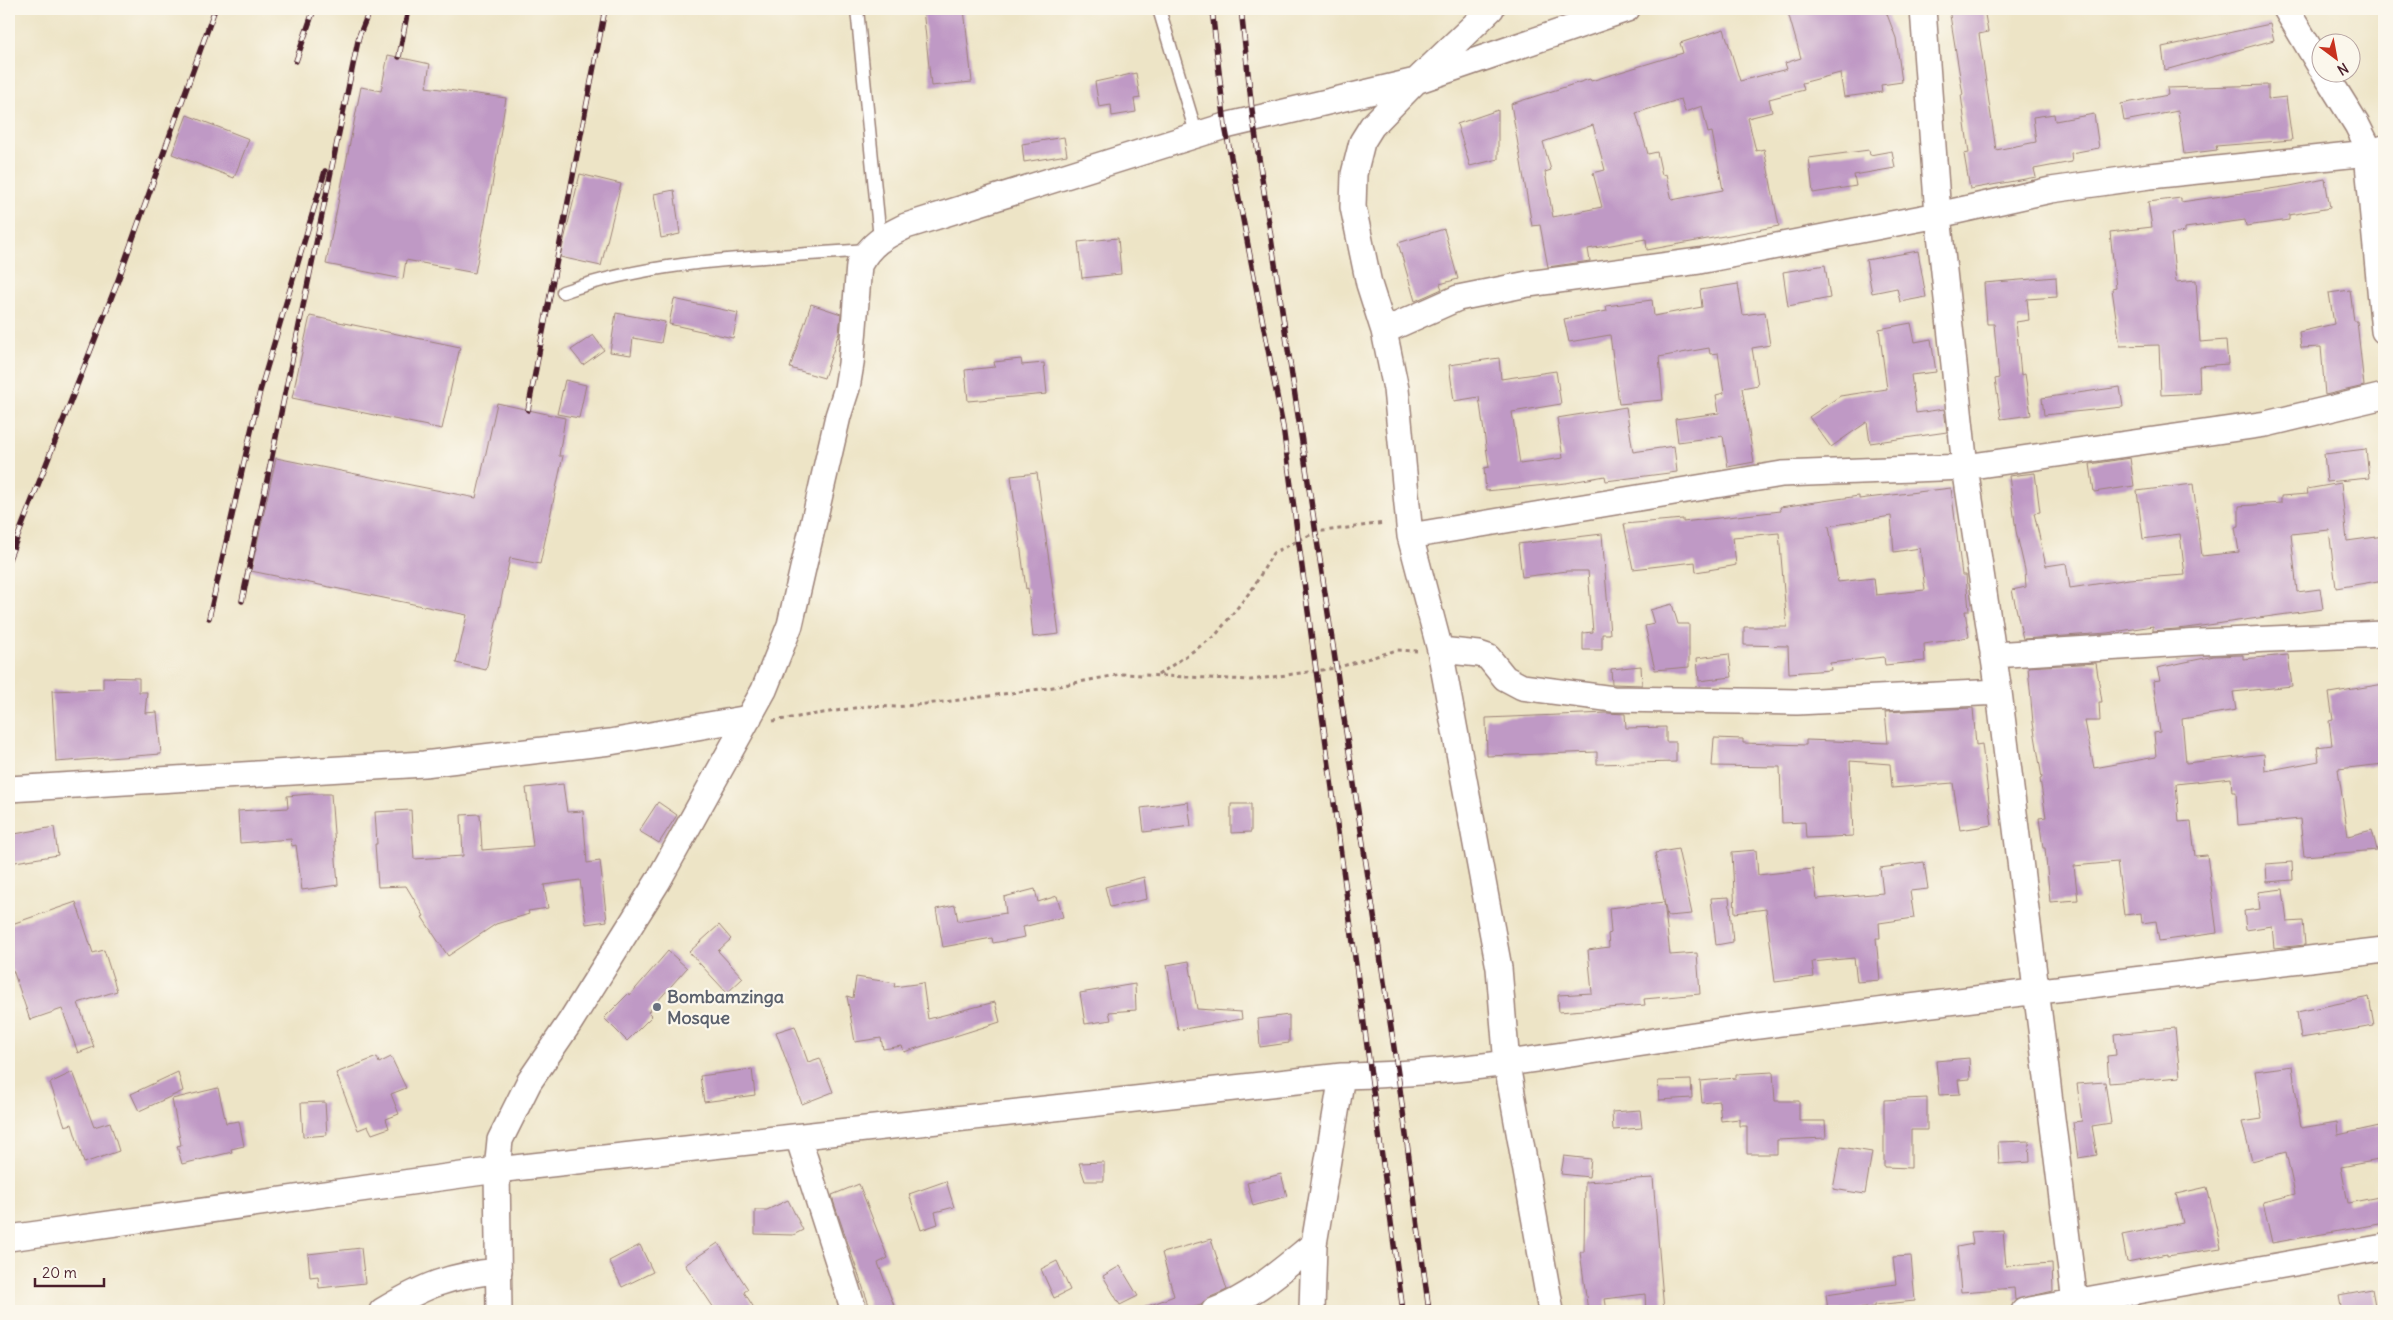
<svg xmlns="http://www.w3.org/2000/svg" width="2393" height="1320" font-family="Delius,sans-serif">
  <style>
    .building { fill: #bf99c5; fill-rule: evenodd }
    .lines { fill: none; stroke-linecap: round; stroke-linejoin: round }
    .service-casing { stroke: #9c8278; stroke-width: 15 }
    .minor-casing { stroke: #9c8278; stroke-width: 28 }
    .path { stroke: #9c8278; stroke-width: 3; stroke-dasharray: 4 4; stroke-linecap: butt }
    .service { stroke: #fff; stroke-width: 12 }
    .minor { stroke: #fff; stroke-width: 25 }
    .rail-casing { stroke: #4a1f2b; stroke-width: 5.5 }
    .rail { stroke: #fbf7ec; stroke-width: 4; stroke-dasharray: 11; stroke-linecap: butt }
    .worship-dot { fill: #6b7280; stroke: #fbf7ec; stroke-width: 2 }
    .labels { text-anchor: middle; stroke-width: 4.5; stroke-linejoin: round; paint-order: stroke }
    .worship-label { font-size: 18px; font-weight: bold; fill: #5b616d; stroke: #fbf7ec; text-anchor: start }
  </style>
  <rect width="100%" height="100%" fill="#fbf7ec"/>
  <filter id="ink" filterUnits="userSpaceOnUse"><feTurbulence type="fractalNoise" baseFrequency=".02" numOctaves="2"/><feDisplacementMap in="SourceGraphic" scale="10" xChannelSelector="R" yChannelSelector="G"/><feConvolveMatrix kernelMatrix="1 2 1 2 8 2 1 2 1" color-interpolation-filters="sRGB"/></filter>
  <filter id="wash" filterUnits="userSpaceOnUse"><feTurbulence type="fractalNoise" baseFrequency=".0096" numOctaves="4" result="noise"/><feDisplacementMap in="SourceGraphic" scale="20" xChannelSelector="R" yChannelSelector="G"/><feGaussianBlur stdDeviation="1.12" result="paint"/><feColorMatrix in="noise" values="0 0 0 0 0 0 0 0 0 0 0 0 0 0 0 0 0 1.4 0 .05"/><feComposite in="paint" operator="in"/></filter>
  <g filter="url(#wash)">
    <rect width="100%" height="100%" fill="#ede4c6"/>
    <g id="blocks">
      <path class="building" d="M 923,9 L 964,9 L 972,82 L 931,86 Z
        M 1787,9 L 1885,9 L 1896,38 L 1902,82 L 1881,85 L 1882,92 L 1844,97 L 1840,73 L 1802,83 L 1804,90 L 1769,99 L 1772,112 L 1748,118 L 1756,151 L 1764,149 L 1779,226 L 1647,250 L 1646,239 L 1588,249 L 1590,261 L 1548,267 L 1540,225 L 1532,226 L 1511,104 L 1590,79 L 1591,81 L 1683,53 L 1680,43 L 1724,29 L 1740,81 L 1787,69 L 1785,63 L 1801,58 ZM 1681,99 L 1685,112 L 1702,106 L 1708,133 L 1712,132 L 1723,190 L 1672,200 L 1666,174 L 1662,175 L 1657,152 L 1648,154 L 1636,113 ZM 1593,125 L 1605,170 L 1593,173 L 1602,207 L 1553,217 L 1545,172 L 1551,170 L 1543,142 Z
        M 1949,9 L 1984,9 L 1988,32 L 1979,34 L 1996,150 L 2036,142 L 2033,117 L 2054,114 L 2055,121 L 2094,114 L 2099,148 L 2071,153 L 2072,162 L 2034,169 L 2036,177 L 1970,189 L 1964,154 L 1969,153 L 1961,95 L 1963,95 Z
        M 2270,24 L 2274,40 L 2165,70 L 2162,47 Z
        M 388,55 L 430,64 L 426,87 L 506,98 L 492,186 L 475,273 L 406,260 L 403,279 L 326,264 L 361,87 L 381,91 Z
        M 1136,73 L 1140,98 L 1134,99 L 1136,112 L 1112,116 L 1111,105 L 1099,107 L 1095,82 Z
        M 2268,85 L 2268,99 L 2286,97 L 2292,140 L 2216,146 L 2217,150 L 2184,154 L 2178,111 L 2124,121 L 2121,104 L 2168,95 L 2167,88 Z
        M 1498,110 L 1498,159 L 1470,166 L 1457,124 Z
        M 187,115 L 249,139 L 234,178 L 172,154 Z
        M 1064,137 L 1067,155 L 1024,162 L 1022,144 Z
        M 1869,150 L 1870,155 L 1892,151 L 1895,168 L 1854,175 L 1856,186 L 1813,193 L 1809,158 Z
        M 580,174 L 621,184 L 601,266 L 560,257 Z
        M 2325,179 L 2330,208 L 2289,215 L 2289,220 L 2246,226 L 2245,220 L 2185,228 L 2185,232 L 2171,234 L 2176,282 L 2196,280 L 2200,342 L 2226,340 L 2228,364 L 2199,366 L 2200,393 L 2161,395 L 2159,345 L 2120,346 L 2112,289 L 2116,288 L 2110,232 L 2152,227 L 2148,202 L 2181,198 L 2181,202 L 2290,186 Z
        M 674,190 L 680,234 L 661,238 L 654,194 Z
        M 1444,229 L 1458,279 L 1440,284 L 1442,289 L 1415,301 L 1398,243 Z
        M 1118,238 L 1121,274 L 1082,278 L 1078,242 Z
        M 1918,251 L 1926,297 L 1900,302 L 1897,288 L 1872,293 L 1866,260 Z
        M 1825,265 L 1830,298 L 1788,306 L 1783,272 Z
        M 2056,277 L 2057,297 L 2027,299 L 2029,320 L 2016,322 L 2021,375 L 2025,374 L 2031,415 L 2001,419 L 1995,379 L 1999,378 L 1994,324 L 1987,324 L 1984,283 Z
        M 1738,284 L 1743,315 L 1765,312 L 1770,345 L 1752,348 L 1758,385 L 1742,388 L 1754,462 L 1728,467 L 1723,436 L 1678,442 L 1675,419 L 1719,413 L 1716,395 L 1724,393 L 1718,353 L 1710,354 L 1709,348 L 1659,357 L 1663,400 L 1619,404 L 1610,335 L 1569,342 L 1564,319 L 1607,311 L 1606,306 L 1652,300 L 1654,316 L 1702,307 L 1700,290 Z
        M 2350,290 L 2354,321 L 2357,321 L 2364,386 L 2325,395 L 2321,347 L 2301,348 L 2299,332 L 2334,324 L 2329,293 Z
        M 674,299 L 738,313 L 733,338 L 669,324 Z
        M 811,304 L 841,314 L 839,333 L 824,378 L 790,368 Z
        M 616,313 L 665,322 L 661,343 L 633,338 L 631,355 L 610,352 Z
        M 310,316 L 460,347 L 442,429 L 292,398 Z
        M 1911,323 L 1915,342 L 1931,339 L 1936,372 L 1911,375 L 1916,413 L 1944,409 L 1947,432 L 1870,443 L 1867,422 L 1831,447 L 1809,417 L 1840,396 L 1887,389 L 1879,329 Z
        M 593,335 L 604,350 L 583,365 L 571,350 Z
        M 1499,358 L 1501,379 L 1556,371 L 1561,404 L 1512,412 L 1520,464 L 1563,458 L 1557,418 L 1626,407 L 1633,452 L 1674,446 L 1677,472 L 1606,481 L 1605,476 L 1566,483 L 1486,491 L 1484,468 L 1489,467 L 1479,397 L 1454,401 L 1449,365 Z
        M 1021,359 L 1022,365 L 1044,363 L 1047,394 L 968,401 L 965,370 L 995,367 L 994,362 Z
        M 565,380 L 586,385 L 579,418 L 557,414 Z
        M 2120,387 L 2123,407 L 2044,415 L 2042,398 Z
        M 497,403 L 565,418 L 559,456 L 563,456 L 540,564 L 510,558 L 486,670 L 456,663 L 467,615 L 251,571 L 276,458 L 476,498 Z
        M 2366,449 L 2369,478 L 2327,482 L 2324,454 Z
        M 2130,458 L 2134,486 L 2094,492 L 2090,464 Z
        M 1037,473 L 1059,634 L 1033,637 L 1028,588 L 1026,589 L 1011,476 Z
        M 2035,473 L 2040,512 L 2034,513 L 2046,566 L 2066,563 L 2070,588 L 2129,579 L 2185,575 L 2180,534 L 2143,539 L 2137,491 L 2193,484 L 2202,556 L 2239,552 L 2235,527 L 2239,526 L 2239,506 L 2281,503 L 2281,496 L 2308,494 L 2307,489 L 2341,483 L 2347,541 L 2384,536 L 2384,580 L 2336,588 L 2329,530 L 2291,534 L 2297,592 L 2320,589 L 2323,609 L 2187,628 L 2153,631 L 2153,626 L 2107,633 L 2023,639 L 2012,590 L 2026,587 L 2025,570 L 2016,531 L 2009,476 Z
        M 1951,488 L 1962,575 L 1966,575 L 1969,611 L 1965,611 L 1969,637 L 1924,644 L 1925,661 L 1885,665 L 1884,657 L 1830,663 L 1831,670 L 1789,673 L 1788,646 L 1744,645 L 1744,627 L 1787,627 L 1779,533 L 1733,537 L 1736,565 L 1732,566 L 1696,572 L 1695,562 L 1633,569 L 1624,524 L 1683,519 L 1683,522 L 1781,511 L 1780,507 L 1859,496 L 1859,499 ZM 1891,516 L 1894,552 L 1920,548 L 1925,590 L 1876,595 L 1874,578 L 1838,582 L 1829,526 Z
        M 1602,534 L 1610,634 L 1602,634 L 1602,650 L 1583,650 L 1583,633 L 1593,632 L 1588,571 L 1567,571 L 1522,577 L 1518,544 Z
        M 1672,604 L 1678,624 L 1689,624 L 1689,667 L 1655,670 L 1645,626 L 1654,624 L 1650,610 Z
        M 1729,654 L 1732,677 L 1699,681 L 1697,658 Z
        M 2243,655 L 2243,659 L 2288,655 L 2292,686 L 2233,692 L 2236,710 L 2182,719 L 2186,763 L 2264,754 L 2265,771 L 2319,761 L 2317,747 L 2332,745 L 2329,721 L 2333,720 L 2329,693 L 2384,684 L 2384,724 L 2380,725 L 2384,764 L 2338,769 L 2348,836 L 2372,830 L 2377,850 L 2304,856 L 2300,819 L 2238,825 L 2236,792 L 2232,792 L 2231,778 L 2176,784 L 2179,822 L 2191,821 L 2195,856 L 2207,855 L 2217,933 L 2159,941 L 2156,921 L 2142,923 L 2141,913 L 2124,915 L 2117,862 L 2074,866 L 2078,900 L 2050,902 L 2045,848 L 2043,848 L 2039,818 L 2046,817 L 2040,779 L 2042,778 L 2033,723 L 2028,667 L 2096,663 L 2102,702 L 2099,702 L 2100,721 L 2085,721 L 2094,768 L 2156,757 L 2154,733 L 2160,732 L 2153,681 L 2160,680 L 2157,668 L 2214,656 Z
        M 1641,666 L 1642,685 L 1612,684 L 1611,669 Z
        M 103,677 L 139,678 L 139,692 L 147,692 L 145,713 L 157,712 L 161,754 L 56,762 L 52,691 L 103,689 Z
        M 1973,708 L 1976,745 L 1982,744 L 1992,825 L 1960,830 L 1953,783 L 1892,788 L 1890,764 L 1850,761 L 1853,836 L 1806,838 L 1805,822 L 1782,823 L 1780,767 L 1712,766 L 1714,738 L 1743,739 L 1743,743 L 1806,745 L 1806,740 L 1888,743 L 1885,712 Z
        M 1607,713 L 1625,714 L 1626,728 L 1666,727 L 1666,742 L 1676,742 L 1676,762 L 1597,764 L 1597,752 L 1487,756 L 1486,718 Z
        M 563,784 L 567,812 L 583,811 L 587,863 L 600,861 L 607,921 L 586,924 L 580,880 L 544,885 L 548,908 L 528,911 L 529,914 L 496,924 L 448,956 L 422,917 L 424,916 L 406,886 L 378,887 L 375,844 L 377,844 L 375,812 L 411,810 L 414,859 L 463,856 L 461,815 L 480,814 L 482,850 L 533,846 L 526,788 Z
        M 310,794 L 331,794 L 338,885 L 302,890 L 296,845 L 292,846 L 291,839 L 240,843 L 238,811 L 288,808 L 287,796 Z
        M 658,802 L 677,815 L 659,843 L 639,831 Z
        M 1188,802 L 1191,826 L 1144,832 L 1141,808 Z
        M 1231,804 L 1251,804 L 1251,832 L 1231,833 Z
        M 54,827 L 58,855 L 9,863 L 9,835 Z
        M 1678,849 L 1692,914 L 1667,916 L 1655,853 Z
        M 1756,850 L 1758,875 L 1813,869 L 1817,899 L 1883,893 L 1880,868 L 1924,862 L 1928,889 L 1910,891 L 1914,918 L 1879,923 L 1880,938 L 1876,938 L 1880,980 L 1857,982 L 1854,958 L 1812,962 L 1814,977 L 1775,982 L 1766,909 L 1735,913 L 1732,852 Z
        M 2292,862 L 2293,880 L 2267,882 L 2266,864 Z
        M 1144,877 L 1147,899 L 1110,907 L 1105,887 Z
        M 1035,889 L 1038,902 L 1057,896 L 1063,917 L 1023,927 L 1025,937 L 993,943 L 992,938 L 943,947 L 936,909 L 955,905 L 958,921 L 1006,913 L 1004,897 Z
        M 2283,889 L 2287,922 L 2303,921 L 2305,945 L 2274,948 L 2272,926 L 2246,930 L 2244,911 L 2260,909 L 2258,892 Z
        M 1729,897 L 1733,942 L 1716,945 L 1711,898 Z
        M 76,902 L 93,953 L 104,950 L 117,991 L 78,1003 L 94,1047 L 78,1053 L 62,1009 L 30,1020 L 13,970 L 9,972 L 9,925 Z
        M 1664,902 L 1670,955 L 1697,953 L 1700,994 L 1644,999 L 1645,1005 L 1559,1012 L 1558,995 L 1592,993 L 1588,950 L 1609,947 L 1608,934 L 1611,933 L 1609,908 Z
        M 719,925 L 731,939 L 718,951 L 743,978 L 727,993 L 689,952 Z
        M 668,951 L 687,968 L 648,1012 L 652,1016 L 627,1041 L 604,1018 L 629,993 L 630,995 Z
        M 1189,961 L 1197,1009 L 1241,1012 L 1242,1019 L 1178,1030 L 1167,965 Z
        M 856,977 L 895,983 L 894,987 L 923,983 L 928,1019 L 995,1002 L 1000,1022 L 904,1052 L 902,1046 L 883,1049 L 881,1038 L 855,1042 L 847,996 L 853,998 Z
        M 1135,984 L 1136,1010 L 1109,1012 L 1111,1020 L 1085,1024 L 1080,993 Z
        M 2369,997 L 2374,1026 L 2301,1038 L 2297,1012 Z
        M 1289,1015 L 1289,1043 L 1260,1047 L 1258,1019 Z
        M 795,1026 L 808,1062 L 820,1058 L 833,1092 L 802,1104 L 776,1032 Z
        M 2175,1028 L 2180,1077 L 2109,1083 L 2107,1056 L 2116,1055 L 2114,1034 Z
        M 377,1057 L 379,1063 L 391,1057 L 406,1088 L 391,1094 L 399,1114 L 386,1119 L 389,1128 L 372,1134 L 368,1126 L 358,1130 L 336,1073 Z
        M 1969,1058 L 1970,1079 L 1958,1080 L 1960,1094 L 1939,1095 L 1936,1061 Z
        M 2292,1066 L 2301,1128 L 2337,1122 L 2338,1135 L 2384,1125 L 2384,1159 L 2341,1167 L 2348,1203 L 2384,1196 L 2384,1223 L 2272,1243 L 2263,1202 L 2295,1194 L 2286,1152 L 2252,1161 L 2242,1122 L 2262,1119 L 2255,1071 Z
        M 752,1069 L 755,1095 L 704,1102 L 700,1076 Z
        M 73,1072 L 94,1127 L 110,1122 L 119,1151 L 84,1163 L 72,1124 L 65,1126 L 50,1083 Z
        M 178,1072 L 183,1091 L 139,1111 L 131,1094 Z
        M 1773,1072 L 1775,1101 L 1799,1101 L 1799,1121 L 1825,1121 L 1826,1138 L 1777,1140 L 1777,1154 L 1747,1154 L 1747,1126 L 1739,1126 L 1739,1119 L 1721,1121 L 1719,1101 L 1702,1103 L 1700,1081 L 1736,1078 L 1736,1074 Z
        M 1691,1080 L 1692,1098 L 1659,1100 L 1658,1081 Z
        M 2105,1082 L 2111,1123 L 2092,1126 L 2097,1155 L 2078,1158 L 2073,1122 L 2082,1121 L 2077,1084 Z
        M 218,1088 L 226,1123 L 239,1121 L 244,1146 L 231,1149 L 232,1152 L 182,1164 L 177,1146 L 181,1145 L 172,1099 Z
        M 1927,1098 L 1927,1130 L 1911,1130 L 1911,1168 L 1884,1167 L 1884,1100 Z
        M 325,1102 L 327,1135 L 303,1137 L 301,1103 Z
        M 1640,1110 L 1642,1128 L 1613,1130 L 1612,1112 Z
        M 2029,1141 L 2030,1162 L 1999,1164 L 1998,1142 Z
        M 1841,1147 L 1872,1152 L 1865,1194 L 1833,1189 Z
        M 1564,1156 L 1591,1159 L 1589,1177 L 1561,1174 Z
        M 1104,1162 L 1104,1181 L 1085,1181 L 1079,1163 Z
        M 1281,1174 L 1287,1196 L 1253,1206 L 1247,1183 Z
        M 1653,1178 L 1664,1311 L 1646,1311 L 1645,1294 L 1605,1299 L 1607,1311 L 1588,1311 L 1580,1252 L 1584,1252 L 1585,1182 Z
        M 946,1181 L 954,1207 L 935,1212 L 938,1224 L 921,1230 L 909,1194 Z
        M 859,1184 L 888,1258 L 878,1263 L 896,1311 L 871,1311 L 834,1203 L 832,1195 Z
        M 2207,1187 L 2221,1248 L 2167,1256 L 2167,1254 L 2127,1262 L 2122,1235 L 2183,1223 L 2176,1194 Z
        M 788,1200 L 803,1230 L 793,1235 L 755,1234 L 755,1210 L 767,1210 Z
        M 2003,1230 L 2006,1266 L 2052,1263 L 2053,1291 L 2015,1300 L 2014,1288 L 1961,1292 L 1957,1247 L 1973,1244 L 1971,1232 Z
        M 1211,1239 L 1227,1290 L 1208,1298 L 1201,1305 L 1182,1311 L 1138,1311 L 1138,1310 L 1174,1296 L 1162,1253 Z
        M 718,1243 L 748,1289 L 744,1292 L 756,1311 L 716,1311 L 685,1265 Z
        M 640,1245 L 653,1272 L 622,1287 L 609,1261 Z
        M 361,1248 L 365,1283 L 319,1288 L 318,1276 L 310,1277 L 308,1254 Z
        M 1911,1256 L 1915,1301 L 1874,1305 L 1874,1307 L 1843,1311 L 1828,1311 L 1826,1294 L 1896,1284 L 1893,1257 Z
        M 1057,1261 L 1070,1290 L 1054,1298 L 1041,1269 Z
        M 1120,1266 L 1138,1296 L 1120,1305 L 1103,1276 Z
        M 2372,1289 L 2376,1311 L 2342,1311 L 2339,1295 Z"/>
    </g>
  </g>
  <g filter="url(#ink)">
    <use href="#blocks" fill-opacity="0" stroke="#9c8278" stroke-width="1"/>
    <g class="lines">
      <defs>
        <path id="service" d="M 857,9 L 880,239
          M 1159,9 L 1197,136
          M 563,292 C 660,258 765,258 867,250"/>
        <path id="minor" d="M 1491,9 L 1416,81 L 1372,126 L 1362,142 L 1354,174 L 1353,207 L 1369,284 L 1384,331 L 1396,389 L 1410,536 L 1440,650 L 1499,968 L 1507,1065 L 1551,1311
          M 1923,9 L 1938,215 L 1965,467 L 1999,692 L 2076,1311
          M 2286,9 L 2320,66
          M 2324,72 L 2357,125 L 2366,143 L 2384,331
          M 1384,331 L 1458,298 L 1528,284 L 1699,261 L 1938,215 L 2051,190 L 2150,176 L 2368,153 L 2384,148
          M 1410,536 L 1782,474 L 1965,467 L 2266,424 L 2384,396
          M 1440,650 L 1479,654 L 1488,657 L 1505,678 L 1522,687 L 1613,699 L 1797,702 L 1999,692
          M 1993,655 L 2200,642 L 2384,634
          M 9,789 L 424,764 L 610,742 L 749,718
          M 798,1137 L 854,1311
          M 9,1238 L 497,1170 L 1342,1076 C 1485,1074 1624,1043 1766,1025 C 1972,998 2178,975 2384,950
          M 382,1311 C 424,1286 449,1275 499,1271
          M 499,1311 L 497,1170 L 500,1140 L 529,1082 L 570,1022 L 658,881 L 764,690 L 790,625 L 838,416 L 847,388 L 851,364 L 859,265 C 872,242 884,237 906,226 L 1225,126 L 1416,81 L 1627,9
          M 1214,1311 C 1252,1297 1283,1269 1314,1244
          M 1312,1311 L 1314,1244 L 1342,1076
          M 2024,1311 L 2384,1247"/>
      </defs>
      <use href="#service" class="service-casing"/>
      <use href="#minor" class="minor-casing"/>
      <path class="path" d="M 1158,675 L 1215,636 L 1253,588 L 1273,553 L 1316,532 L 1385,523
        M 773,721 L 867,706 L 896,707 L 944,702 L 1048,688 L 1122,674 L 1251,680 L 1336,668 L 1397,650 L 1417,651"/>
      <use href="#service" class="service"/>
      <use href="#minor" class="minor"/>
      <defs>
        <path id="rail" d="M 1212,9 L 1225,126 L 1283,427 L 1403,1311
          M 1241,9 L 1253,119 L 1398,1074 L 1429,1311
          M 399,57 L 408,9
          M 296,61 L 314,9
          M 528,410 L 605,9
          M 9,559 L 117,283 L 215,9
          M 242,601 L 359,36 L 370,9
          M 209,618 L 260,391 L 325,171"/>
      </defs>
      <use href="#rail" class="rail-casing"/>
      <use href="#rail" class="rail"/>
    </g>
  </g>
  <circle class="worship-dot" cx="657" cy="1007" r="5"/>
  <g class="labels">
    <g class="worship-label">
      <text x="667" y="1003">Bombamzinga<tspan x="667" dy="21">Mosque</tspan></text>
    </g>
  </g>
  <rect width="2393" height="1320" fill="none" stroke="#fbf7ec" stroke-width="30"/>
  <g transform="translate(2336 58) rotate(148)"><circle r="24" fill="#fbf7ec" stroke="#b4a19f"/>
  <path d="M0-4L9 19L0 12L-9 19Z" fill="#c8321e"/>
  <text y="-8" font-size="14" font-weight="bold" text-anchor="middle" fill="#4a1f2b">N</text>
  </g>
  <path d="M35 1278v8h69v-8" fill="none" stroke="#4a1f2b" stroke-width="2.5"/>
  <text x="42" y="1278" font-size="15" fill="#4a1f2b" stroke="#fbf7ec" stroke-width="4" paint-order="stroke">20 m</text>
</svg>
